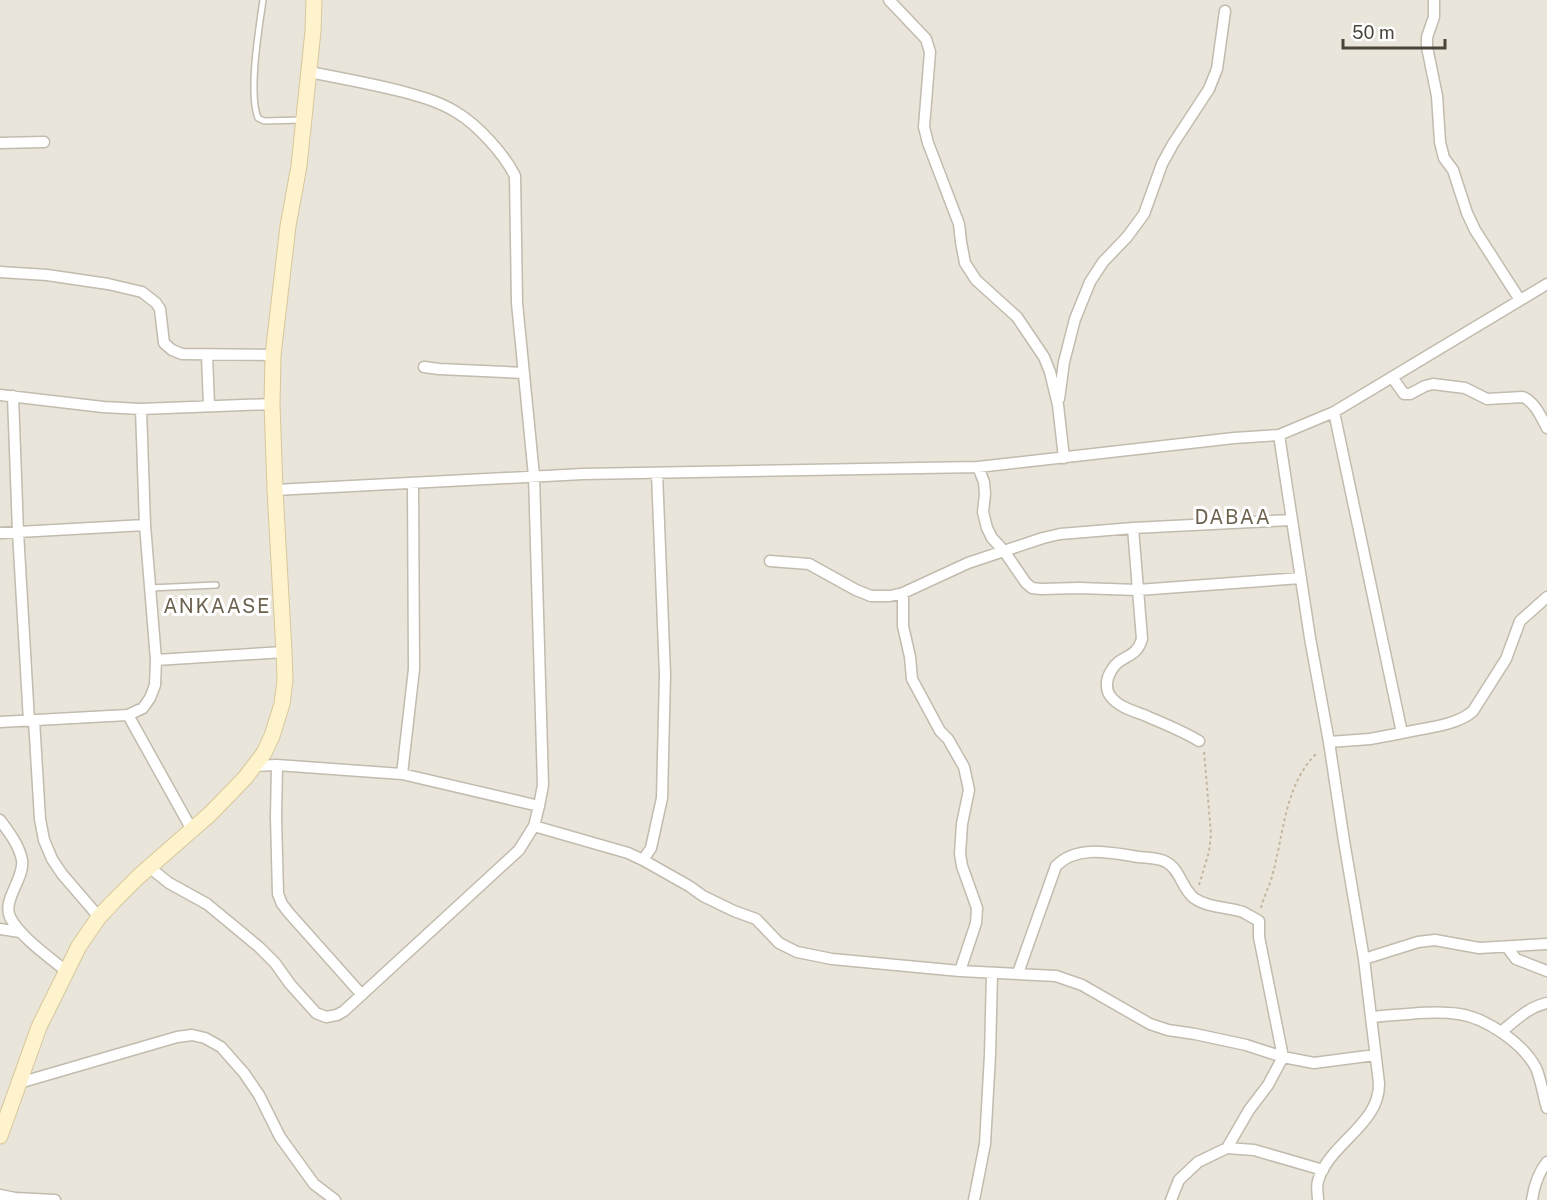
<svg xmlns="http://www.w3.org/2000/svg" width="1547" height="1200" font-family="'Public Sans',sans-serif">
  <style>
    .residential { fill: #eae5da }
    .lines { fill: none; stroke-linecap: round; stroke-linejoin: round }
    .lane-casing { stroke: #c2bbae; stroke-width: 8 }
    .street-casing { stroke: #c2bbae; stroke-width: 13 }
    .secondary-casing { stroke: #d6c79b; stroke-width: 17 }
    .path { stroke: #c4b79f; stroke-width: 2; stroke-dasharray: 3 3; stroke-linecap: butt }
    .lane { stroke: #fff; stroke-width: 5 }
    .street { stroke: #fff; stroke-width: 10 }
    .secondary { stroke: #fff3cd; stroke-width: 15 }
    .labels { text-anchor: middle; stroke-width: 6; stroke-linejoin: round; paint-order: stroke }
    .quarter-label { font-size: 20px; letter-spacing: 1.5px; fill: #6e6250; stroke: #fff }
  </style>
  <rect width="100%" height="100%" fill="#f6f3ec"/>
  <path class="residential" d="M 0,0 L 1547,0 L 1547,1200 L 0,1200 Z"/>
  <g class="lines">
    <defs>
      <path id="lane" d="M 263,0 C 259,28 248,93 258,118 L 264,121 L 302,120
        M 150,588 L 216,585"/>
      <path id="street" d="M 889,0 L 926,39 L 930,52 L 924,127 L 928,143 L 959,224 L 961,242 L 965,263 L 976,280 L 1017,317 L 1044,357 L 1050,372 L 1058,405 L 1064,458
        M 1434,0 L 1434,17 L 1427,37 L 1427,47 L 1437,96 L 1440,142 L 1444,158 L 1453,170 L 1467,213 L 1475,230 L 1520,300
        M 0,143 L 44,142
        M 0,272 L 47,275 L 108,284 L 142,292 L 156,303 L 160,309 L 164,343 L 172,350 L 182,354 L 273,355
        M 207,355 L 209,406
        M 424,367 L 439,369 L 524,373
        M 1392,377 L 1404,394 L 1410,394 L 1425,386 L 1433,384 L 1465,388 L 1487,399 L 1523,397 C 1535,402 1541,417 1547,428
        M 0,395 L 103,407 L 141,409 L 272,404
        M 13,396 L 18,532 L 29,721
        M 1059,399 L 1064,362 L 1075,319 L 1090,282 L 1103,262 L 1127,237 L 1144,214 L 1162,164 L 1173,144 L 1209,89 L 1217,69 L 1225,11
        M 1279,435 L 1310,638 L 1329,742 L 1344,841 L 1364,959 L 1379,1083 C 1380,1125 1329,1143 1318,1181 C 1316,1187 1318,1194 1318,1200
        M 978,467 L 984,482 L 985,494 L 983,512 L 987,528 L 992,538 L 1004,551 L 1026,583 L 1032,588 L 1041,589 L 1079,588 L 1138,590 L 1301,578
        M 275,490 L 583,474 L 978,467 L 1234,438 L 1279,435 L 1334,412 L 1547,284
        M 1133,528 L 1142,639 C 1136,660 1120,654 1111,671 C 1106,679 1105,690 1111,697 C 1119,707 1133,711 1144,715 C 1162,723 1181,730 1199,741
        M 0,533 L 145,525
        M 770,561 L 809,564 L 856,590 L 871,596 L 890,596 L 903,593 L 968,563 L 1043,538 L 1060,534 L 1133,528 L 1292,520
        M 903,593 L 903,626 L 910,657 L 912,679 L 940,731 L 948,739 L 964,767 L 969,790 L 962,824 L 960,854 L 962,866 L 977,908 L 976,923 L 960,971
        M 156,660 L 284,652
        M 128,715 L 192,830
        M 34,720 L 40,819 L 44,840 L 52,859 L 62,874 L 99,917
        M 0,722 L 128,715 L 143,708 L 150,698 L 155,685 L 156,660 L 145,525 L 141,409
        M 1402,733 C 1423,728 1457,726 1473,711 L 1506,659 L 1520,621 L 1547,597
        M 1329,742 L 1370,739 L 1402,733 L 1334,412
        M 277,765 L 276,817 L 278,894 L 282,904 L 289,913 L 362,995
        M 254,766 L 277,765 L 402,774 L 539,806
        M 402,774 L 414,669 L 413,483
        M 0,820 C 9,832 19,845 22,860 C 25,878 2,900 10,917 C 19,936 49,957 66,971
        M 534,826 L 628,853 L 643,860 L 651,848 L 662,798 L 665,674 L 657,473
        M 643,860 L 689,886 L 703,896 L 734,911 L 756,919 L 779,943 L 797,952 L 832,959 L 960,971 L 1056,976 L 1082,985 L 1150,1024 L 1168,1030 L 1195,1034 L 1246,1045 L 1283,1057 L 1314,1063 L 1375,1055
        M 149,867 L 169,883 L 207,904 L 259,947 L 275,963 L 290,984 L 316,1013 L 326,1017 L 337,1015 L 344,1011 L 519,850 L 534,826 L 539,806 L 543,785 L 534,476 L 517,303 L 515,176 C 504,154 478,125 456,112 C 440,102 422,97 404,92 C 373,84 341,78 309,72
        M 0,929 L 20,932
        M 1507,947 L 1516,959 L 1547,971
        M 1364,959 L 1418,942 L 1435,940 L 1479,948 L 1547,944
        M 1018,973 L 1056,866 C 1077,844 1112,853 1139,857 C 1147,858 1159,858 1166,862 C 1180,869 1182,889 1194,898 C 1208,908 1228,907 1243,912 C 1248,915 1254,918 1259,921 L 1259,937 L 1283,1057 L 1268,1085 L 1249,1110 L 1227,1148
        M 1372,1017 C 1399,1015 1432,1010 1459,1014 C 1486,1018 1523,1043 1536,1068 C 1541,1079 1543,1095 1547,1108
        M 1501,1032 C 1516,1020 1528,1007 1547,1003
        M 19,1083 L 177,1037 L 192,1035 L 205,1038 L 221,1047 L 244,1073 L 259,1095 L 280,1137 L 314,1184 L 335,1200
        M 0,1195 L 15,1198 L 55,1200
        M 974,1200 L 985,1144 L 990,1055 L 992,973
        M 1171,1200 L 1179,1180 L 1198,1162 L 1227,1148 L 1254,1150 L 1323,1170
        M 1532,1200 C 1534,1186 1538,1173 1547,1162"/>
      <path id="secondary" d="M 0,1136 L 39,1027 L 79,946 L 99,917 L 114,901 L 138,877 L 210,814 L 245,778 L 264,753 L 272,736 L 282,704 L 285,680 L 284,652 L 275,490 L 272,404 L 273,355 L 288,226 L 299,166 L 313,31 L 314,0"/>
    </defs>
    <use href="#lane" class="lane-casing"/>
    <use href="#street" class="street-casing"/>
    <use href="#secondary" class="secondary-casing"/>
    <path class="path" d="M 1199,885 L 1209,852 L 1211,834 L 1204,751
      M 1261,908 C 1264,896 1270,885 1273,873 C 1284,832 1285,783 1318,752"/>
    <use href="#lane" class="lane"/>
    <use href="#street" class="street"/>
    <use href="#secondary" class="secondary"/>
  </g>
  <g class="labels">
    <g class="quarter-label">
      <text x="1233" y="524">DABAA</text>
      <text x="217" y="613">ANKAASE</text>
    </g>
  </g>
  <path d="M1343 39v9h102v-9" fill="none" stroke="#4b4439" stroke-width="3"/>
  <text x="1352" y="39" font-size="18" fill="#4b4439" stroke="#ffffff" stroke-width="4.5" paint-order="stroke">50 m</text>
</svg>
